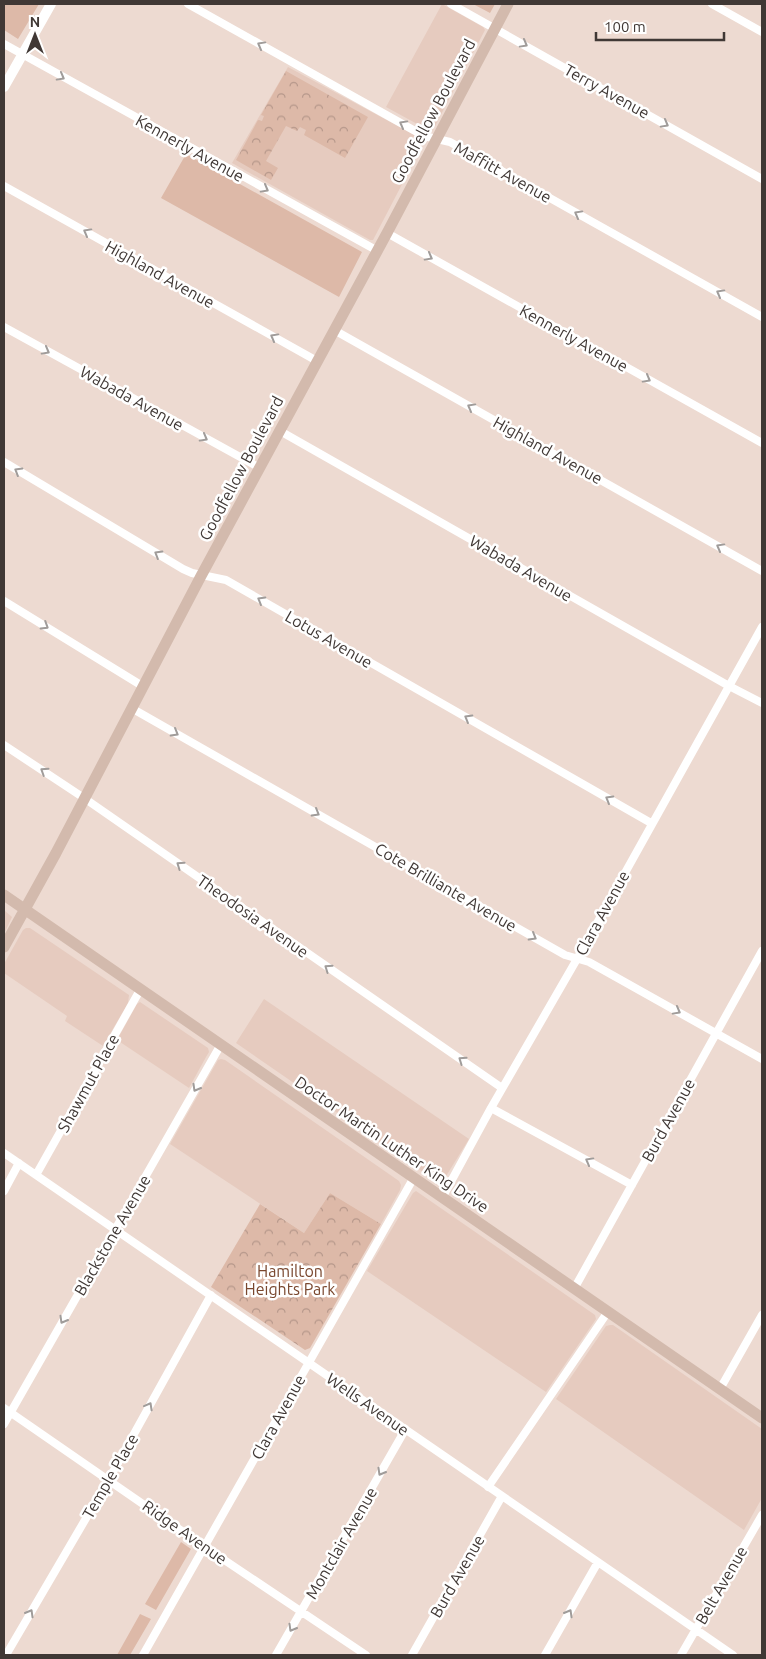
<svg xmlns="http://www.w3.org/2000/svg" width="766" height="1659" font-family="Ubuntu,sans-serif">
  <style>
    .built { fill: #e6cbbf }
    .grass { fill: #ddb9a8 }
    .park { fill: url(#park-crowns) }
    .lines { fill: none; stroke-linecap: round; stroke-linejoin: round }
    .minor { stroke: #fff; stroke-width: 8 }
    .tertiary { stroke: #fff; stroke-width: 10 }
    .secondary { stroke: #d3baad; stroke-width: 11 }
    .oneway { stroke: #a09c9a }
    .labels { text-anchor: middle; stroke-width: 5; stroke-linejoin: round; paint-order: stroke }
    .street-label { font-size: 16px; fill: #403835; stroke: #fff }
    .park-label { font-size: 16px; fill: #79472e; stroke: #fff }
  </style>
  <defs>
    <pattern id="park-crowns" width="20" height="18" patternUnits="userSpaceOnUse" patternTransform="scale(1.25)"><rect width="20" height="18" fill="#ddb9a8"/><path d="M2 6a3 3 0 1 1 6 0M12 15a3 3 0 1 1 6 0" fill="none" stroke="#b5978a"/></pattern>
  </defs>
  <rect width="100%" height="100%" fill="#eddad1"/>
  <path class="built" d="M 442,4 L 483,27 L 485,30 L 433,130 L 430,131 L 386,107 Z
    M 288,67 L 422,139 L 424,142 L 373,240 L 370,240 L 232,163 Z
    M 4,910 L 12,917 L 4,934 Z
    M 26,928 L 30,928 L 129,995 L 128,1003 L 103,1046 L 65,1021 L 67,1016 L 4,973 L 4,964 L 23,930 Z
    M 264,999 L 469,1139 L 443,1181 L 436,1181 L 236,1043 Z
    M 140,1002 L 208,1048 L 209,1052 L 206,1057 L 189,1088 L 117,1040 L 137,1004 Z
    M 221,1059 L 225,1060 L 399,1181 L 401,1185 L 400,1190 L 381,1224 L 330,1193 L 304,1233 L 170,1144 L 218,1060 Z
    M 416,1191 L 595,1315 L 596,1319 L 546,1392 L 367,1271 L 413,1193 Z
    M 610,1325 L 613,1325 L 762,1429 L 762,1498 L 744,1530 L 556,1399 L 606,1326 Z"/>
  <path class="grass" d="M 4,4 L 39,4 L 18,39 L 4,30 Z
    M 473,4 L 495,4 L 490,13 Z
    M 186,154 L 362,252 L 339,297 L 161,198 Z
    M 181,1542 L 191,1549 L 156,1610 L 145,1604 Z
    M 140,1614 L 151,1619 L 130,1655 L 117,1655 Z"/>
  <path class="park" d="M 286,71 L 368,117 L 345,158 L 304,135 L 306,130 L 300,127 L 297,131 L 286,126 L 266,161 L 278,168 L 271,180 L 236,160 L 258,120 L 262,121 L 264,116 L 261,115 Z
    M 330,1193 L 381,1224 L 310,1348 L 305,1350 L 211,1287 L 260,1204 L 304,1233 Z"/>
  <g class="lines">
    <path class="minor" d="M 188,4 L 424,136 L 450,142 L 762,317
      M 451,4 L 762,179
      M 712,4 L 762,32
      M 4,44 L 376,250
      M 4,186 L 317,361
      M 387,233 L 762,443
      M 4,327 L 260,468
      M 334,330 L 762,571
      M 280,431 L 729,686 L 762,703
      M 4,462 L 183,569 L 192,573 L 226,580 L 651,823
      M 4,601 L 144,687
      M 133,709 L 565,955 L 589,962 L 762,1059
      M 4,745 L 84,798 L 502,1088
      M 491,1108 L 632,1185
      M 4,1153 L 733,1655
      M 36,1175 L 140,990
      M 4,1191 L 19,1163
      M 442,1198 L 491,1108 L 577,959 L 762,627
      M 574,1289 L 762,951
      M 720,1389 L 762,1315
      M 4,1408 L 205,1547 L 366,1655
      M 4,1424 L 220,1046
      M 488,1487 L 607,1313
      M 6,1655 L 109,1479 L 211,1295
      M 143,1655 L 413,1179
      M 276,1655 L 405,1430
      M 412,1655 L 502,1496
      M 545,1655 L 598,1562
      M 681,1655 L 762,1515"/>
    <path class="tertiary" d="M 4,87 L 51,4"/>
    <path class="secondary" d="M 4,895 L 762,1418
      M 4,947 L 56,853 L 201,576 L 387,233 L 508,4"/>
  </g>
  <defs><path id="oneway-chevron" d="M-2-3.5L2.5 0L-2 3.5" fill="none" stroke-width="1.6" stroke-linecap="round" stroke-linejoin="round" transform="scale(1.25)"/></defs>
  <g class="oneway">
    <use href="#oneway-chevron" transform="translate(524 44) rotate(29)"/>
    <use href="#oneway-chevron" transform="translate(261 45) rotate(-151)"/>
    <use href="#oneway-chevron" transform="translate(61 77) rotate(29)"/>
    <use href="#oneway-chevron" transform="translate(403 124) rotate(-151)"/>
    <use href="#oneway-chevron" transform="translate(665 124) rotate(29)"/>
    <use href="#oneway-chevron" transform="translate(265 189) rotate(29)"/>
    <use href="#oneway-chevron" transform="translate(578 214) rotate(-151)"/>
    <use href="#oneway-chevron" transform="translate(87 232) rotate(-151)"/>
    <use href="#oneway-chevron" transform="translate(429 257) rotate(29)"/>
    <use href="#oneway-chevron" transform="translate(720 293) rotate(-151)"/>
    <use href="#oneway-chevron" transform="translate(274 337) rotate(-151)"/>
    <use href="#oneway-chevron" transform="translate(46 351) rotate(29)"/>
    <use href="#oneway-chevron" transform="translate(647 379) rotate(29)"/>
    <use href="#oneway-chevron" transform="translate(471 407) rotate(-151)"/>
    <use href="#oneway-chevron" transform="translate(204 438) rotate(29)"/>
    <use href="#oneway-chevron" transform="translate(18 471) rotate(-149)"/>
    <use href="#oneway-chevron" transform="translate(720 547) rotate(-151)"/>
    <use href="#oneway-chevron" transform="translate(158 554) rotate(-149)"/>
    <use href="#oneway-chevron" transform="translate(261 600) rotate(-150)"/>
    <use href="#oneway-chevron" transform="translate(45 626) rotate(32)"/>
    <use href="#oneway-chevron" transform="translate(468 718) rotate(-150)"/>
    <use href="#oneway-chevron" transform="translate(175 733) rotate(30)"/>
    <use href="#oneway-chevron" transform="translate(44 771) rotate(-147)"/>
    <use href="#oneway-chevron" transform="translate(609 799) rotate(-150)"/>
    <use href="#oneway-chevron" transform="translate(316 813) rotate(30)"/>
    <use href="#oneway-chevron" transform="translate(180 865) rotate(-145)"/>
    <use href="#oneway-chevron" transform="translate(533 937) rotate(30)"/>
    <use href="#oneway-chevron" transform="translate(328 968) rotate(-145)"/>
    <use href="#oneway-chevron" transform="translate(677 1011) rotate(29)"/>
    <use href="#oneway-chevron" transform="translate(462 1060) rotate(-145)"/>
    <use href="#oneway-chevron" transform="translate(196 1088) rotate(120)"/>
    <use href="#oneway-chevron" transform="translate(589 1161) rotate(-151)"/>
    <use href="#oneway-chevron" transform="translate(63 1320) rotate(120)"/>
    <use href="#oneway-chevron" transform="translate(149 1406) rotate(-61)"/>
    <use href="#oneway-chevron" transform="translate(381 1472) rotate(120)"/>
    <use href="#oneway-chevron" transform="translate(30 1613) rotate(-60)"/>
    <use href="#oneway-chevron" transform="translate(569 1613) rotate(-60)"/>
    <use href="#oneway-chevron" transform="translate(292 1628) rotate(120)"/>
  </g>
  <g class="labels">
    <g class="street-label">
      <text transform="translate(607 91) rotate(29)" y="6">Terry Avenue</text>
      <text transform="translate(433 111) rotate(-62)" y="6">Goodfellow Boulevard</text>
      <text transform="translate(190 148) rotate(29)" y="6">Kennerly Avenue</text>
      <text transform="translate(503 172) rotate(29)" y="6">Maffitt Avenue</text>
      <text transform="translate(160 274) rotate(29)" y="6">Highland Avenue</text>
      <text transform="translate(574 338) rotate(29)" y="6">Kennerly Avenue</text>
      <text transform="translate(132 398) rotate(29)" y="6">Wabada Avenue</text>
      <text transform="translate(548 450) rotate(29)" y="6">Highland Avenue</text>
      <text transform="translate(241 468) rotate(-62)" y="6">Goodfellow Boulevard</text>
      <text transform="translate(521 568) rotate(30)" y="6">Wabada Avenue</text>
      <text transform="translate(329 639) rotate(30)" y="6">Lotus Avenue</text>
      <text transform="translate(446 887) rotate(30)" y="6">Cote Brilliante Avenue</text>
      <text transform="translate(602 913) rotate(-61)" y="6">Clara Avenue</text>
      <text transform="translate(253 916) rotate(35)" y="6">Theodosia Avenue</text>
      <text transform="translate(88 1083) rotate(-61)" y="6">Shawmut Place</text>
      <text transform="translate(668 1120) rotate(-61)" y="6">Burd Avenue</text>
      <text transform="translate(392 1144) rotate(34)" y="6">Doctor Martin Luther King Drive</text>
      <text transform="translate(112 1235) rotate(-60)" y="6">Blackstone Avenue</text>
      <text transform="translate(368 1404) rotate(35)" y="6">Wells Avenue</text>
      <text transform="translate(278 1417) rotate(-61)" y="6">Clara Avenue</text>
      <text transform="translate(110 1476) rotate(-60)" y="6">Temple Place</text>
      <text transform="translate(185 1532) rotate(35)" y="6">Ridge Avenue</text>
      <text transform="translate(341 1543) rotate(-60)" y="6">Montclair Avenue</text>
      <text transform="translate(457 1576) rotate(-60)" y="6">Burd Avenue</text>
      <text transform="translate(721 1585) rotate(-60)" y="6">Belt Avenue</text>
    </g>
    <g class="park-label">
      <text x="290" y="1277">Hamilton<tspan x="290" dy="18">Heights Park</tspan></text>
    </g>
  </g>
  <rect width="766" height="1659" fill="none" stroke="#403835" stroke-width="10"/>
  <g transform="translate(35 35)" stroke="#ffffff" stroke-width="4" paint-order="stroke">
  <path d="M0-4L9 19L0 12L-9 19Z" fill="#403835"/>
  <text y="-8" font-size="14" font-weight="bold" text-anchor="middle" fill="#403835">N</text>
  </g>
  <path d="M596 32v8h128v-8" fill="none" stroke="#403835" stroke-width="2.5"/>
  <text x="604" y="32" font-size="15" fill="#403835" stroke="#ffffff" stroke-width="4" paint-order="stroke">100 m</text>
</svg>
